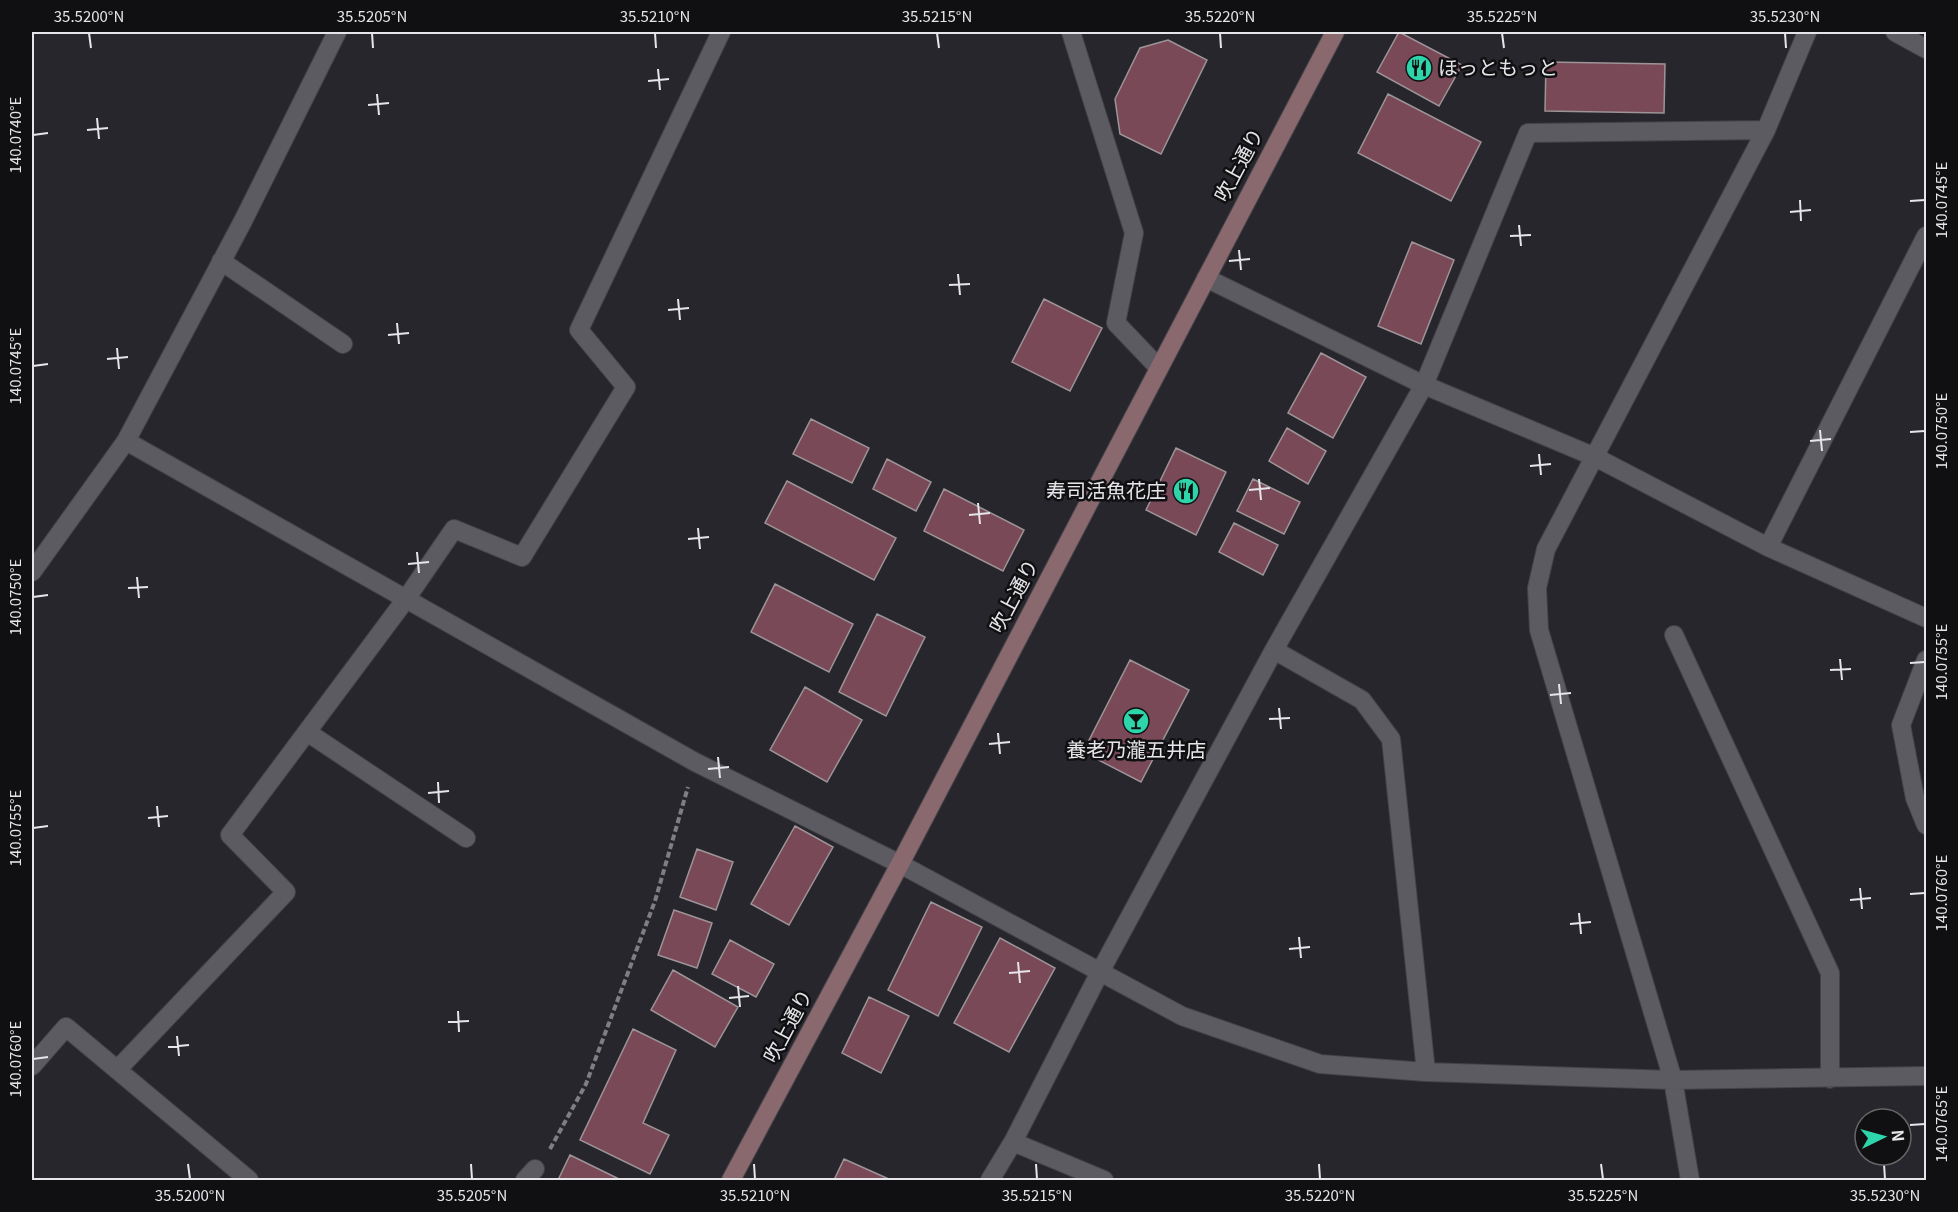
<svg xmlns="http://www.w3.org/2000/svg" width="1958" height="1212" font-family="Georgia,'Noto Sans JP',serif">
  <style>
    .building { fill: #794958; stroke: #9d9497; stroke-width: 1.5 }
    .lines { fill: none; stroke-linecap: round; stroke-linejoin: round }
    .street-casing { stroke: #434347; stroke-width: 20 }
    .secondary-casing { stroke: #434347; stroke-width: 20 }
    .path { stroke: #7e7e83; stroke-width: 4; stroke-dasharray: 6 3; stroke-linecap: butt }
    .street { stroke: #5b5b61; stroke-width: 18 }
    .secondary { stroke: #89686e; stroke-width: 18 }
    .ticks { fill: none; stroke: #e6e6ea; stroke-width: 2 }
    .labels { text-anchor: middle; stroke-width: 5; stroke-linejoin: round; paint-order: stroke }
    .poi-label { font-size: 20px; fill: #e6e6ea; stroke: #101012; text-anchor: start }
    .street-label { font-size: 20px; fill: #e6e6ea; stroke: #101012 }
    .neatline { fill: none; stroke: #e6e6ea; stroke-width: 2 }
    .ticks-label { font-size: 15px; text-anchor: middle; fill: #e6e6ea }
  </style>
  <rect width="100%" height="100%" fill="#27262c"/>
  <path class="building" d="M 1399,32 L 1462,65 L 1439,106 L 1377,72 Z
    M 1168,40 L 1207,60 L 1161,154 L 1120,134 L 1115,99 L 1140,48 Z
    M 1546,62 L 1665,64 L 1664,113 L 1545,111 Z
    M 1388,94 L 1481,142 L 1451,201 L 1358,153 Z
    M 1412,242 L 1454,260 L 1421,344 L 1378,326 Z
    M 1044,299 L 1102,328 L 1070,391 L 1012,362 Z
    M 1321,353 L 1366,377 L 1333,438 L 1288,413 Z
    M 811,419 L 869,448 L 852,483 L 793,454 Z
    M 1287,428 L 1326,451 L 1308,484 L 1269,461 Z
    M 1176,448 L 1226,472 L 1196,535 L 1146,510 Z
    M 887,459 L 931,482 L 916,511 L 873,489 Z
    M 1253,479 L 1300,502 L 1284,534 L 1237,511 Z
    M 787,481 L 896,538 L 874,580 L 765,523 Z
    M 944,489 L 1024,530 L 1003,571 L 924,531 Z
    M 1234,523 L 1278,545 L 1263,575 L 1219,552 Z
    M 775,584 L 853,624 L 829,672 L 751,632 Z
    M 877,614 L 925,637 L 886,716 L 839,692 Z
    M 1130,660 L 1189,690 L 1141,782 L 1083,752 Z
    M 805,687 L 862,720 L 827,782 L 770,750 Z
    M 795,826 L 833,847 L 789,925 L 751,904 Z
    M 697,849 L 733,862 L 716,910 L 680,897 Z
    M 931,902 L 982,927 L 938,1016 L 888,990 Z
    M 674,910 L 712,923 L 697,968 L 658,955 Z
    M 1000,938 L 1055,968 L 1009,1052 L 954,1023 Z
    M 730,940 L 774,964 L 756,997 L 712,974 Z
    M 673,970 L 738,1007 L 715,1047 L 651,1010 Z
    M 869,997 L 909,1016 L 881,1073 L 842,1053 Z
    M 633,1029 L 676,1050 L 643,1123 L 669,1135 L 650,1174 L 580,1140 Z
    M 570,1155 L 621,1180 L 558,1180 Z
    M 844,1159 L 891,1180 L 834,1180 Z"/>
  <g class="lines">
    <defs>
      <path id="street" d="M 1071,32 L 1134,233 L 1116,323 L 1159,368
        M 1895,32 L 1926,49
        M 221,261 L 343,344
        M 1206,278 L 1424,385 L 1595,457 L 1768,547 L 1926,618
        M 126,441 L 695,762 L 900,864 L 1182,1016 L 1320,1064 L 1426,1072 L 1673,1080 L 1926,1076
        M 1768,547 L 1926,236
        M 32,572 L 126,441 L 243,221 L 337,32
        M 1674,635 L 1830,973 L 1830,1079
        M 1274,650 L 1362,700 L 1391,739 L 1426,1072
        M 1926,660 L 1901,725 L 1915,798 L 1926,825
        M 307,732 L 466,838
        M 32,1066 L 66,1027 L 249,1180
        M 117,1070 L 286,892 L 230,835 L 406,599 L 454,529 L 522,557 L 626,387 L 579,330 L 721,32
        M 1013,1142 L 1104,1180
        M 525,1180 L 535,1169
        M 990,1180 L 1013,1142 L 1100,972 L 1274,650 L 1424,385 L 1528,133 L 1766,130
        M 1690,1180 L 1673,1080 L 1539,630 L 1537,588 L 1546,549 L 1766,130 L 1807,32"/>
      <path id="secondary" d="M 731,1180 L 900,864 L 1335,32"/>
    </defs>
    <use href="#street" class="street-casing"/>
    <use href="#secondary" class="secondary-casing"/>
    <path class="path" d="M 550,1149 L 586,1084 L 655,901 L 688,787"/>
    <use href="#street" class="street"/>
    <use href="#secondary" class="secondary"/>
  </g>
  <path class="ticks" d="M 89,33 L 91,48M 372,33 L 373,48M 655,33 L 656,48M 937,33 L 939,48M 1220,33 L 1221,48M 1502,33 L 1504,48M 1785,33 L 1786,48M 658,69 L 660,90M 648,81 L 669,79M 377,94 L 379,115M 368,105 L 389,103M 97,118 L 99,139M 87,130 L 108,128M 33,135 L 48,133M 1800,200 L 1801,221M 1910,201 L 1925,200M 1790,212 L 1811,210M 1519,225 L 1521,246M 1510,236 L 1531,235M 1239,250 L 1241,270M 1229,261 L 1250,259M 958,274 L 960,295M 949,285 L 970,284M 678,299 L 680,320M 668,310 L 689,308M 397,323 L 399,344M 388,335 L 409,333M 117,348 L 119,369M 107,359 L 128,357M 33,366 L 48,364M 1820,430 L 1822,451M 1910,432 L 1925,431M 1810,441 L 1831,439M 1539,454 L 1541,475M 1530,466 L 1551,464M 1259,479 L 1261,500M 1249,490 L 1270,488M 978,503 L 980,524M 969,515 L 990,513M 698,528 L 700,549M 688,539 L 709,537M 417,552 L 419,573M 408,564 L 429,562M 137,577 L 139,598M 128,588 L 148,587M 33,597 L 48,595M 1840,659 L 1842,680M 1910,663 L 1925,662M 1830,670 L 1851,669M 1559,684 L 1561,704M 1550,695 L 1571,693M 1279,708 L 1281,729M 1269,719 L 1290,718M 998,733 L 1000,754M 989,744 L 1010,742M 718,757 L 720,778M 708,769 L 729,767M 438,782 L 439,803M 428,793 L 449,791M 157,806 L 159,827M 148,818 L 168,816M 33,828 L 48,826M 1860,888 L 1862,909M 1910,894 L 1925,893M 1850,900 L 1871,898M 1579,913 L 1581,934M 1570,924 L 1591,922M 1299,937 L 1301,958M 1289,949 L 1310,947M 1018,962 L 1020,983M 1009,973 L 1030,971M 738,986 L 740,1007M 729,998 L 749,996M 458,1011 L 459,1032M 448,1022 L 469,1021M 177,1036 L 179,1056M 168,1047 L 189,1045M 33,1059 L 48,1057M 1910,1125 L 1925,1124M 188,1164 L 190,1179M 471,1164 L 472,1179M 754,1164 L 755,1179M 1036,1164 L 1037,1179M 1319,1164 L 1320,1179M 1601,1164 L 1603,1179M 1884,1164 L 1885,1179"/>
  <defs>
    <symbol id="restaurant-disc" viewBox="-11 -11 22 22"><circle r="9.5" fill="#2ed4aa" stroke="#101012"/><path d="M-5-6h1v4h1v-4h1v4h1v-4h1v5L-1.5 .5V6h-2V.5L-5-1ZM5-6V6H3V1.5H1.5Q1.5-4 5-6Z" fill="#111"/></symbol>
    <symbol id="bar-disc" viewBox="-11 -11 22 22"><circle r="9.5" fill="#2ed4aa" stroke="#101012"/><path d="M-6-5H6L.8 .8V4.5H3.5V6h-7V4.5H-.8V.8Z" fill="#111"/></symbol>
  </defs>
  <g fill-rule="evenodd">
    <use href="#restaurant-disc" x="1404" y="53" width="30" height="30"/>
    <use href="#restaurant-disc" x="1171" y="476" width="30" height="30"/>
    <use href="#bar-disc" x="1121" y="706" width="30" height="30"/>
  </g>
  <g class="labels">
    <g class="poi-label">
      <text x="1438" y="75">ほっともっと</text>
      <text x="1166" y="498" text-anchor="end">寿司活魚花庄</text>
      <text x="1136" y="757" text-anchor="middle">養老乃瀧五井店</text>
    </g>
    <g class="street-label">
      <text transform="translate(1239 165) rotate(-62)" y="7">吹上通り</text>
      <text transform="translate(1014 596) rotate(-62)" y="7">吹上通り</text>
      <text transform="translate(788 1026) rotate(-62)" y="7">吹上通り</text>
    </g>
  </g>
  <rect width="1958" height="1212" fill="none" stroke="#101012" stroke-width="66"/>
  <g transform="translate(1883 1137) rotate(85)"><circle r="28" fill="#101012" stroke="#666668" stroke-width="1.5"/>
  <path d="M0-4.5L10 22L0 15L-10 22Z" fill="#2ed4aa"/>
  <text y="-9" font-size="16" font-weight="bold" text-anchor="middle" fill="#e6e6ea">N</text>
  </g>
  <rect x="33" y="33" width="1892" height="1146" class="neatline"/>
  <g class="ticks-label">
    <text x="89" y="22">35.5200°N</text>
    <text x="372" y="22">35.5205°N</text>
    <text x="655" y="22">35.5210°N</text>
    <text x="937" y="22">35.5215°N</text>
    <text x="1220" y="22">35.5220°N</text>
    <text x="1502" y="22">35.5225°N</text>
    <text x="1785" y="22">35.5230°N</text>
    <text transform="translate(16 135) rotate(-90)" y="5">140.0740°E</text>
    <text transform="translate(1942 200) rotate(-90)" y="5">140.0745°E</text>
    <text transform="translate(16 366) rotate(-90)" y="5">140.0745°E</text>
    <text transform="translate(1942 431) rotate(-90)" y="5">140.0750°E</text>
    <text transform="translate(16 597) rotate(-90)" y="5">140.0750°E</text>
    <text transform="translate(1942 662) rotate(-90)" y="5">140.0755°E</text>
    <text transform="translate(16 828) rotate(-90)" y="5">140.0755°E</text>
    <text transform="translate(1942 893) rotate(-90)" y="5">140.0760°E</text>
    <text transform="translate(16 1059) rotate(-90)" y="5">140.0760°E</text>
    <text transform="translate(1942 1124) rotate(-90)" y="5">140.0765°E</text>
    <text x="190" y="1201">35.5200°N</text>
    <text x="472" y="1201">35.5205°N</text>
    <text x="755" y="1201">35.5210°N</text>
    <text x="1037" y="1201">35.5215°N</text>
    <text x="1320" y="1201">35.5220°N</text>
    <text x="1603" y="1201">35.5225°N</text>
    <text x="1885" y="1201">35.5230°N</text>
  </g>
</svg>
